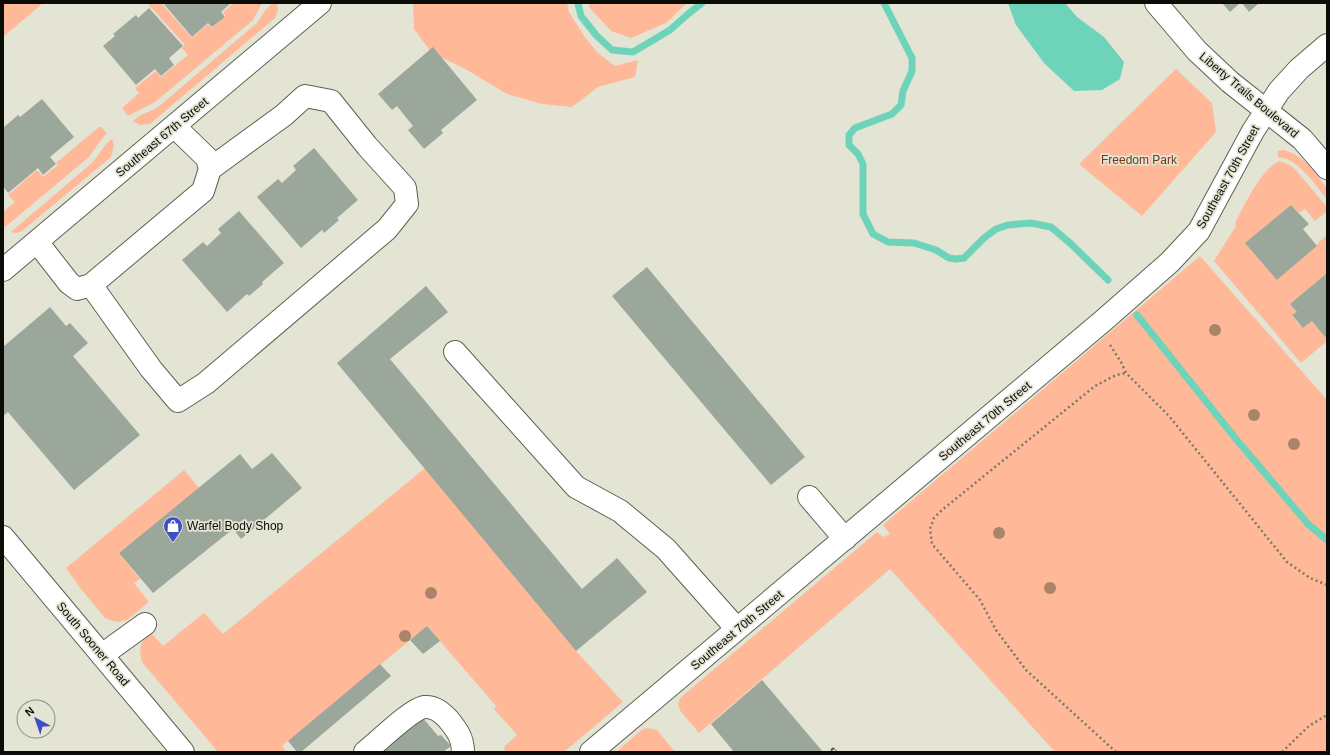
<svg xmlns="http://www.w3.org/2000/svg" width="1330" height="755" font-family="Helvetica,sans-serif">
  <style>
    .green { fill: #ffb999 }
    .water { fill: #6dd3b9 }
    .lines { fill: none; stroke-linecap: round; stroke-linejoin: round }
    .stream { stroke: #6dd3b9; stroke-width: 7 }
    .building { fill: #9ca79b }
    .minor-casing { stroke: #5f6052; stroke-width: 24 }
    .major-casing { stroke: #5f6052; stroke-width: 24 }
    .path { stroke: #78786e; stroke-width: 2.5; stroke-dasharray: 2 3; stroke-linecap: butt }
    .minor { stroke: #fff; stroke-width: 22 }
    .major { stroke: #fff; stroke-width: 22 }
    .rail-casing { stroke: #56564e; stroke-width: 4.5 }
    .rail { stroke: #e3e4d4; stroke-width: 3; stroke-dasharray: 9; stroke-linecap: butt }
    .tree { fill: #a98468 }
    .labels { text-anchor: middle; stroke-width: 3.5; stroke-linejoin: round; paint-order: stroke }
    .street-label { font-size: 12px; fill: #0c0c07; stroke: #e3e4d4 }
    .park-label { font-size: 12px; fill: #79350f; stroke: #e3e4d4 }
    .poi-label { font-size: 12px; fill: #0c0c07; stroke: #e3e4d4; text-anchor: start }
  </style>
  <rect width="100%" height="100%" fill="#e3e4d4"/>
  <path class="green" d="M 3,3 L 43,3 L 3,37 Z
    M 151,3 L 161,3 L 192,38 L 208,24 L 212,28 L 226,16 L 222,13 L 234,3 L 262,3 L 253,20 L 155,102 L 128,116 L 122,108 L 139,93 L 135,88 L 156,71 L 161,77 L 188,55 L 182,48 L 185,45 L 149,5 Z
    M 273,3 L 276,3 C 279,8 278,13 275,18 L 150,124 L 140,125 L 133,121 L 139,116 L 157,108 L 257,23 L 266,9 Z
    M 413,3 L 567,3 L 569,12 L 584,36 L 597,52 L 615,66 L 638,60 L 635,77 L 598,87 L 572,107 L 542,104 L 507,94 L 467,70 L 431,52 L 414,29 Z
    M 589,3 L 687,3 L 666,23 L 631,38 L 611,31 L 589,7 Z
    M 1176,69 L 1212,103 L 1216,132 L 1142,216 L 1079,164 Z
    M 99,127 L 101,127 L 107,133 L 100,141 L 89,157 L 5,227 L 3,225 L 3,212 L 15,202 L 8,195 L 37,170 L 43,177 L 58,165 L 56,163 Z
    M 112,139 L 114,145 L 111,157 L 22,231 L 16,233 L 11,232 L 93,162 L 107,143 Z
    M 1283,150 C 1303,154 1315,173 1327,188 L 1327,199 C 1315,185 1298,158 1278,157 L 1278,151 Z
    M 1280,161 L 1290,165 L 1295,169 L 1327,207 L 1327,211 L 1315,221 L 1305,209 L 1299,213 L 1291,205 L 1246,243 L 1277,280 L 1317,246 L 1316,245 L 1327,235 L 1327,273 L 1290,304 L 1297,312 L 1292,316 L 1303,328 L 1312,321 L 1325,337 L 1327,335 L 1327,341 L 1301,363 L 1214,261 L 1236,226 L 1235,223 C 1243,207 1263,166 1280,161 Z
    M 1200,256 L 1327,400 L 1327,752 L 1055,752 L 890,569 L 699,733 L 681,712 L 678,705 L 680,698 L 877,532 L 883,537 L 890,534 L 883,525 Z
    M 425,468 L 576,651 L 623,702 L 564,752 L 506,752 L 504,749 L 505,746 L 517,735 L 494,709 L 496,706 L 427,626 L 282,746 L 286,752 L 218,752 L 142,662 C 139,648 139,643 151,633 L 163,646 L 204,613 L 223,634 Z
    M 184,470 L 199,488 L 119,553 L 140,579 L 134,583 L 149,602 L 127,620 L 118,622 L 113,621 L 105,618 L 81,589 L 66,568 Z
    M 648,728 L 657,730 L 675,752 L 616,752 L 643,729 Z"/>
  <path class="water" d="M 1008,3 L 1065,3 L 1077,17 L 1104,37 L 1124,62 L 1120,79 L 1102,90 L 1074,91 L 1044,63 L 1016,25 Z"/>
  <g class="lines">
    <path class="stream" d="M 578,3 L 581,16 L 596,35 L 612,50 L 633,52 L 670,30 L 688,14 L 702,3
      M 884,3 L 912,58 L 912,71 L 903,91 L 901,105 L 892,114 L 855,128 L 849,135 L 849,145 L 858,154 L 863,164 L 863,214 L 873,234 L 888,242 L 914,243 L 936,250 L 949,258 L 957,259 L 964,258 L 984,238 L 996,229 L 1008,225 L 1031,223 L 1051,227 L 1070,243 L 1108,280
      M 1137,315 L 1236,439 L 1308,524 L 1327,540"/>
  </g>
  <path class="building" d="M 163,3 L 231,3 L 221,12 L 225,17 L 212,27 L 208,23 L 192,37 Z
    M 1222,3 L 1240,3 L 1230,12 Z
    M 1242,3 L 1259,3 L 1249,12 Z
    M 149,8 L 183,46 L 169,58 L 174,65 L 161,76 L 155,69 L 136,85 L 103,46 L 115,36 L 113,34 L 136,15 L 138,18 Z
    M 433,47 L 477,100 L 441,130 L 443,133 L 424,149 L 408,130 L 413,126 L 397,106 L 392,110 L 378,94 Z
    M 42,99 L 74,137 L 50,157 L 56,164 L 43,175 L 38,168 L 8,193 L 3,186 L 3,128 L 18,115 L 20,117 Z
    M 314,148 L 358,200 L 337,218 L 339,220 L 324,233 L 322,230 L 301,248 L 257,197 L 278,179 L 282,183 L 296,170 L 293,166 Z
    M 1291,205 L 1309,224 L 1303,229 L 1317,246 L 1277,280 L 1245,243 Z
    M 239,211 L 284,263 L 262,282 L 263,284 L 249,296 L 247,294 L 227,312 L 182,260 L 203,242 L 207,246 L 221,233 L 218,229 Z
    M 647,267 L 805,457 L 771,485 L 612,296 Z
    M 1327,273 L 1327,335 L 1325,337 L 1312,321 L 1303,328 L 1292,315 L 1297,312 L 1290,304 Z
    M 426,286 L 448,312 L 390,359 L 582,589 L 617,558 L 647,592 L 576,651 L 337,363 Z
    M 50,307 L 66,326 L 70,323 L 88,343 L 73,356 L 140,435 L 74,490 L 8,412 L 3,416 L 3,347 Z
    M 272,453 L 302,488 L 241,539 L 233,529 L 153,593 L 119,553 L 240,454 L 252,469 Z
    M 427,626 L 440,641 L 423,654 L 410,640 Z
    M 380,664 L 391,676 L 301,752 L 297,752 L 288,741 Z
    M 762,680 L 823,752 L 734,752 L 711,724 Z
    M 422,717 L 438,736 L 441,735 L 451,746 L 443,752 L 374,752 Z"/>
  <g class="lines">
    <defs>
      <path id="minor" d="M 1156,3 L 1197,51 L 1230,82 L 1302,139 L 1327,168
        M 37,242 L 69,283 L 77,289 L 91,285 L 203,191 L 210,169 L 207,158 L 175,127
        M 3,270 L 320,3
        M 91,285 L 151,369 L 178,401 L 206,383 L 387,229 L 407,204 L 405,188 L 367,146 L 331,101 L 305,96 L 284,115 L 210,169
        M 455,352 L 576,487 L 620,511 L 666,549 L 737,629
        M 809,497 L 845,539
        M 102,655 L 145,624
        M 365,752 C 378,742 410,710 424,707 C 435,706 442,713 448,719 C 457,730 463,738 463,752
        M 591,752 L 1104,320 L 1170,262 L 1199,231 L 1253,131 L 1279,91 L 1299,69 L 1327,45"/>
      <path id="major" d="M 3,537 L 183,752"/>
    </defs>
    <use href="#minor" class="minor-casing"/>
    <use href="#major" class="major-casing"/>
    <path class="path" d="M 1110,345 L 1121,362 L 1126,373 L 1169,416 L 1287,562 L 1310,578 L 1327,585
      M 1116,752 L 1026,670 L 996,630 L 980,600 L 932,544 L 930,529 L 934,518 L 942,510 L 1095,386 L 1116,375 L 1126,373
      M 1282,752 L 1309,726 L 1327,715"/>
    <use href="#minor" class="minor"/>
    <use href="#major" class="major"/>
    <defs>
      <path id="rail" d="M 833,750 L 835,752"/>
    </defs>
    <use href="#rail" class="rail-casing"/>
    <use href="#rail" class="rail"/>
  </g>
  <g class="tree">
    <circle cx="1215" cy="330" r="6"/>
    <circle cx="1254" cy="415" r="6"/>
    <circle cx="1294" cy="444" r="6"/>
    <circle cx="999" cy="533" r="6"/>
    <circle cx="1050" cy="588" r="6"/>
    <circle cx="431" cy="593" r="6"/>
    <circle cx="405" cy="636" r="6"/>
  </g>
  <defs>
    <symbol id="shop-pin" viewBox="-11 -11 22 30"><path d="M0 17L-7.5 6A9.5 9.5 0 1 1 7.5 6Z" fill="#3f4fc3" stroke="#e3e4d4"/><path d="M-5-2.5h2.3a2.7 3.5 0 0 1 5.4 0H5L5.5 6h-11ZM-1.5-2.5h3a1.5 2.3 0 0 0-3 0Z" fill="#fff"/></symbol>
  </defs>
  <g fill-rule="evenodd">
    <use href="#shop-pin" x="162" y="515" width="22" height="30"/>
  </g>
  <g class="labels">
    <g class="street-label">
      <text transform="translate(1249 95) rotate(40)" y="4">Liberty Trails Boulevard</text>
      <text transform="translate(162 137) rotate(-40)" y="4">Southeast 67th Street</text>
      <text transform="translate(1228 177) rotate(-61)" y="4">Southeast 70th Street</text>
      <text transform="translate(985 421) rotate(-40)" y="4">Southeast 70th Street</text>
      <text transform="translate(737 630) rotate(-40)" y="4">Southeast 70th Street</text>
      <text transform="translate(93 644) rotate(50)" y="4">South Sooner Road</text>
    </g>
    <g class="park-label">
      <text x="1139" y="164">Freedom Park</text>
    </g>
    <g class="poi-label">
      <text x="187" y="530">Warfel Body Shop</text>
    </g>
  </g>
  <rect width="1330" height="755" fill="none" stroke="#0c0c07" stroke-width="8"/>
  <g transform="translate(36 719) rotate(320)"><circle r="19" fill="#e3e4d4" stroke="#8d8e82"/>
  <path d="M0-3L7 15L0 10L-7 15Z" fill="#3f4fc3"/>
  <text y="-6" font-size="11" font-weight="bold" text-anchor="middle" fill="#0c0c07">N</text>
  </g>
</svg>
